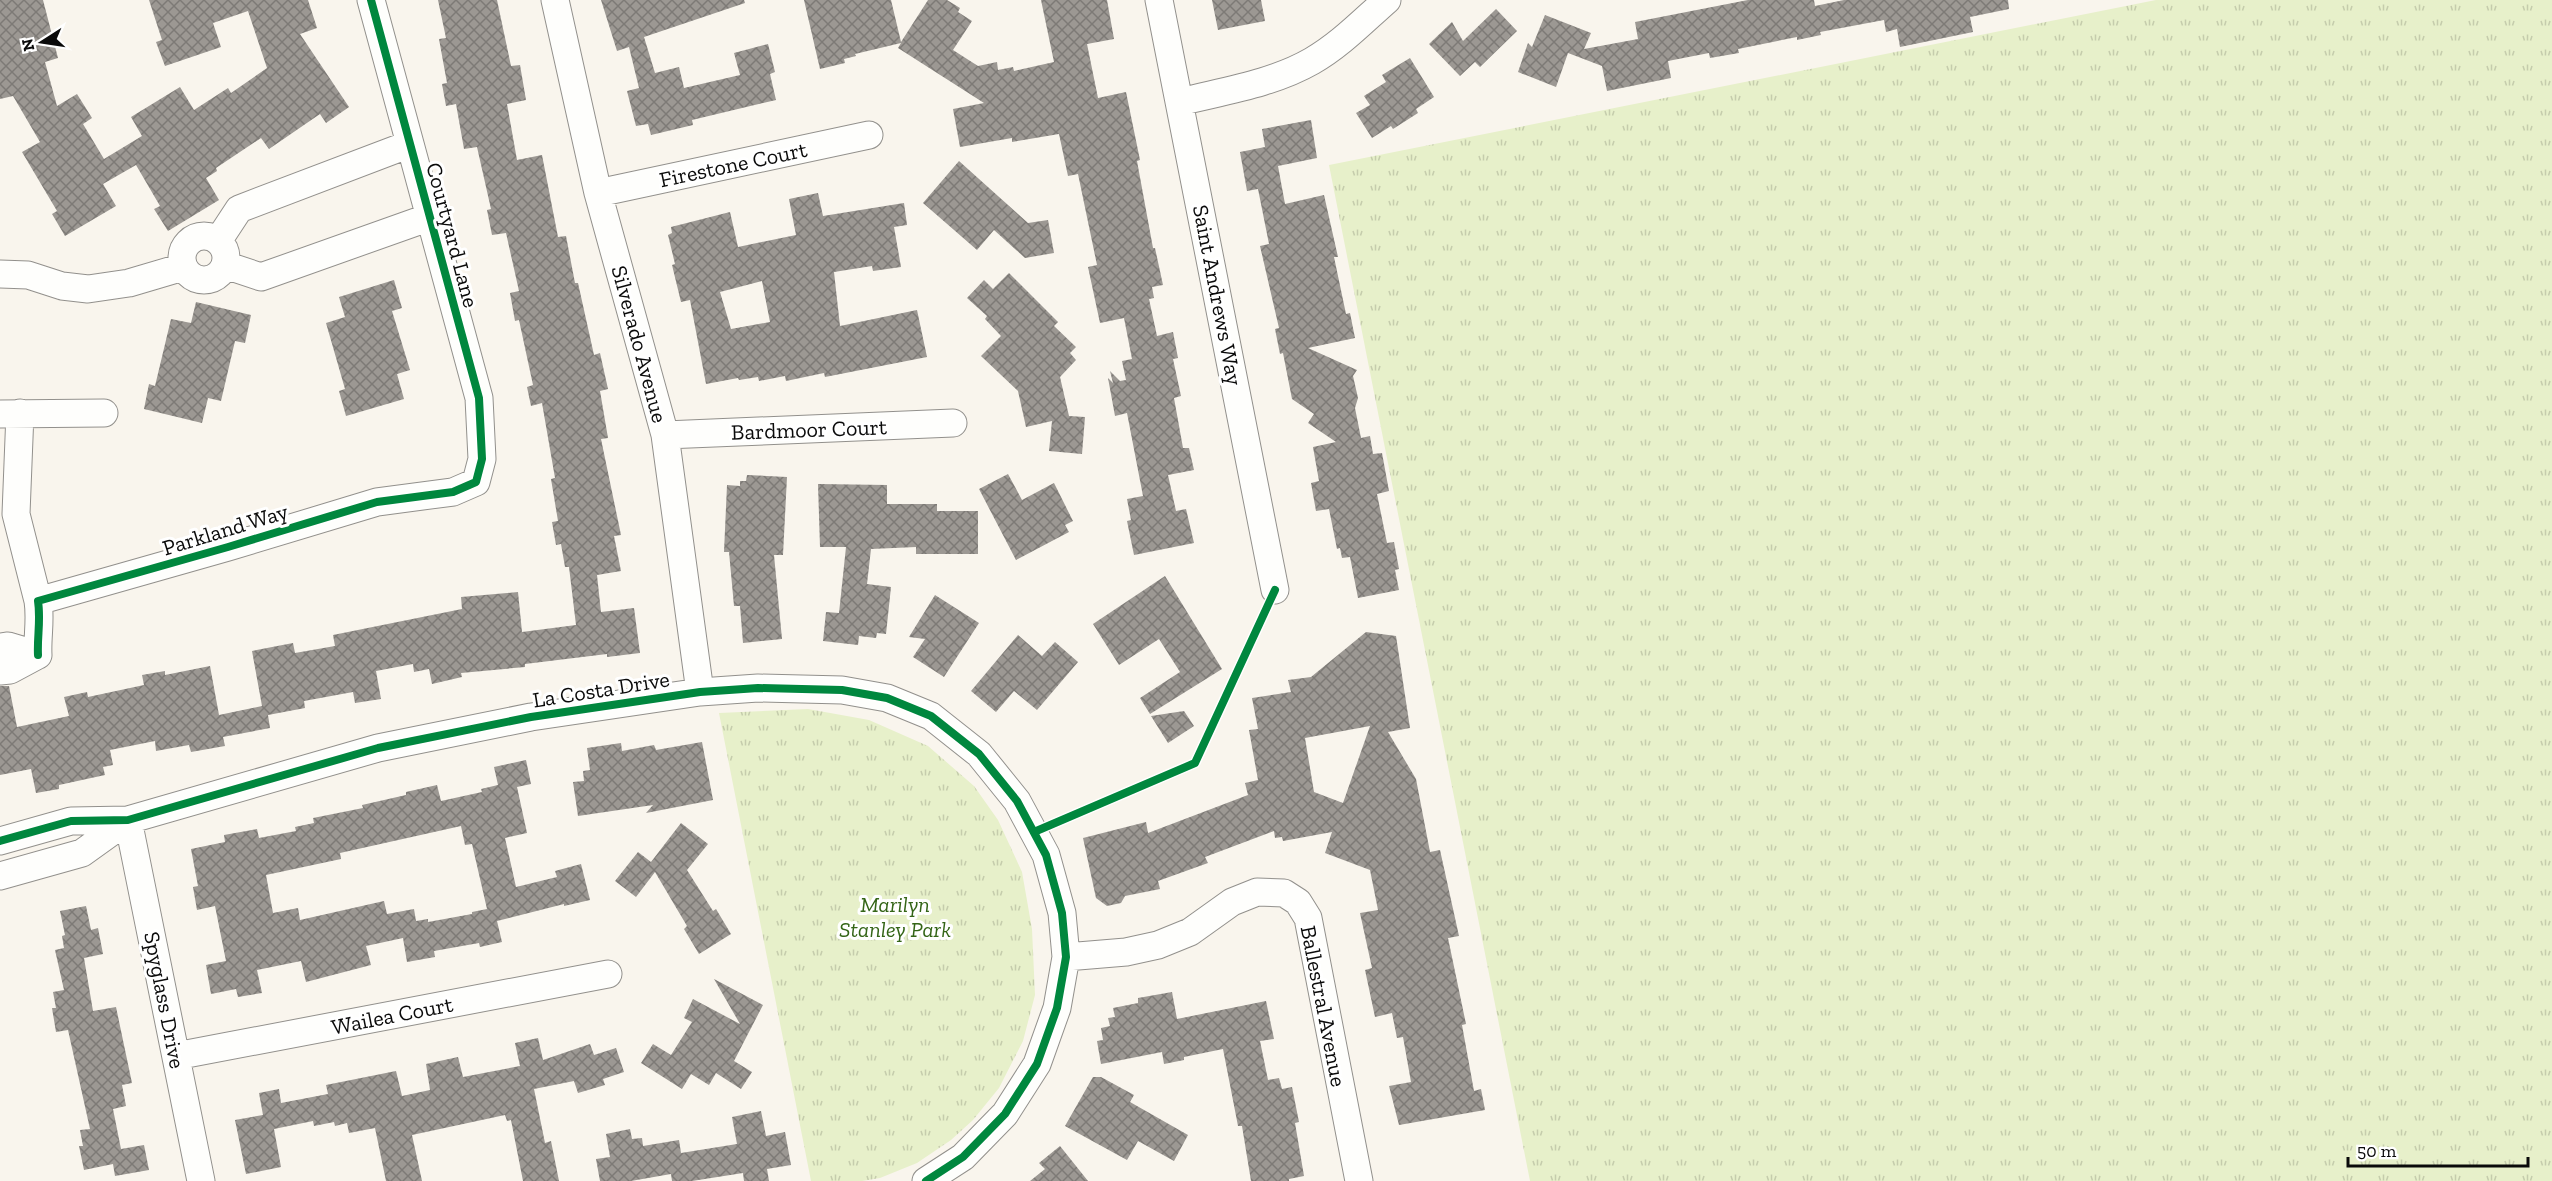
<svg xmlns="http://www.w3.org/2000/svg" width="2552" height="1181" font-family="'Zilla Slab',serif">
  <style>
    .grass { fill: url(#grass-tufts) }
    .building { fill: url(#building-cross-hatch); fill-rule: evenodd }
    .lines { fill: none; stroke-linecap: round; stroke-linejoin: round }
    .street-casing { stroke: #92908c; stroke-width: 29 }
    .street { stroke: #fefefc; stroke-width: 27 }
    .cycleway-casing { stroke: #fff; stroke-width: 11 }
    .cycleway { stroke: #00873e; stroke-width: 8 }
    .labels { text-anchor: middle; stroke-width: 6; stroke-linejoin: round; paint-order: stroke }
    .street-label { font-size: 22px; fill: #0a0a0a; stroke: #fff }
    .park-label { font-size: 22px; font-style: italic; fill: #346517; stroke: #fff }
  </style>
  <defs>
    <pattern id="grass-tufts" width="24" height="20" patternUnits="userSpaceOnUse" patternTransform="scale(1.5)"><rect width="24" height="20" fill="#e7f0ca"/><path d="M3 7l-1-3M5 7V3M7 7l1-3M15 17l-1-3M17 17v-4M19 17l1-3" fill="none" stroke="#c5ccac"/></pattern>
    <pattern id="building-cross-hatch" width="8" height="8" patternUnits="userSpaceOnUse" patternTransform="scale(1.5)"><rect width="8" height="8" fill="#9c9893"/><path d="M0 0l8 8M0 8l8-8" fill="none" stroke="#7d7a76"/></pattern>
  </defs>
  <rect width="100%" height="100%" fill="#f9f5ed"/>
  <path class="grass" d="M 2156,0 L 2552,0 L 2552,1181 L 1530,1181 L 1329,165 Z
    M 808,709 L 869,720 L 928,746 L 974,786 L 998,820 L 1022,872 L 1032,929 L 1035,995 L 1023,1041 L 999,1088 L 973,1120 L 951,1140 L 917,1163 L 880,1178 L 862,1181 L 811,1181 L 719,713 Z"/>
  <path class="building" d="M 0,0 L 43,0 L 58,58 L 45,62 L 57,106 L 77,94 L 92,118 L 83,124 L 104,159 L 142,136 L 131,117 L 180,87 L 194,110 L 228,88 L 231,93 L 267,68 L 248,11 L 213,23 L 221,47 L 165,66 L 156,42 L 162,40 L 149,0 L 308,0 L 317,28 L 300,34 L 349,107 L 326,123 L 320,114 L 269,149 L 261,138 L 216,168 L 217,171 L 206,178 L 219,200 L 168,231 L 154,209 L 160,206 L 136,165 L 103,184 L 116,206 L 65,236 L 52,214 L 57,211 L 22,152 L 40,142 L 13,96 L 0,99 Z
    M 438,0 L 497,0 L 511,66 L 520,65 L 526,100 L 507,104 L 517,160 L 542,155 L 558,237 L 566,236 L 575,283 L 578,283 L 594,355 L 600,353 L 608,389 L 600,391 L 608,438 L 601,439 L 621,535 L 614,536 L 621,571 L 597,575 L 601,612 L 634,608 L 640,653 L 607,657 L 607,654 L 525,664 L 525,667 L 461,673 L 462,677 L 432,684 L 429,669 L 414,672 L 413,664 L 376,671 L 381,699 L 355,703 L 353,692 L 304,701 L 305,708 L 268,715 L 270,728 L 223,737 L 225,746 L 191,752 L 189,745 L 156,751 L 155,741 L 110,750 L 113,765 L 103,767 L 105,775 L 59,785 L 59,789 L 36,793 L 31,769 L 0,775 L 0,686 L 9,686 L 17,727 L 69,716 L 64,697 L 87,692 L 88,697 L 144,685 L 142,675 L 165,671 L 165,675 L 210,666 L 219,715 L 262,706 L 252,651 L 293,643 L 295,653 L 335,646 L 333,635 L 462,609 L 461,597 L 518,592 L 522,632 L 576,625 L 569,567 L 565,567 L 561,544 L 556,545 L 552,522 L 558,521 L 551,479 L 555,478 L 542,403 L 531,406 L 527,387 L 533,385 L 519,320 L 515,321 L 510,293 L 519,291 L 506,233 L 492,235 L 487,210 L 491,209 L 477,147 L 464,149 L 456,104 L 446,106 L 442,84 L 447,83 L 439,39 L 446,38 Z
    M 601,0 L 744,0 L 745,3 L 644,37 L 655,73 L 679,67 L 684,88 L 740,75 L 734,53 L 768,44 L 775,72 L 770,74 L 776,100 L 692,120 L 693,125 L 651,135 L 648,124 L 636,126 L 627,91 L 639,88 L 629,47 L 617,51 Z
    M 804,0 L 891,0 L 901,42 L 928,0 L 947,0 L 960,8 L 958,12 L 972,21 L 953,50 L 978,66 L 997,62 L 998,70 L 1013,67 L 1014,71 L 1054,62 L 1041,0 L 1107,0 L 1114,39 L 1087,44 L 1098,98 L 1126,92 L 1140,160 L 1137,161 L 1153,248 L 1155,248 L 1163,285 L 1152,287 L 1154,298 L 1149,299 L 1157,336 L 1173,332 L 1178,358 L 1173,359 L 1181,396 L 1174,398 L 1183,448 L 1189,448 L 1194,470 L 1168,475 L 1176,511 L 1186,509 L 1194,543 L 1134,555 L 1127,521 L 1131,520 L 1127,499 L 1143,496 L 1127,413 L 1115,416 L 1108,378 L 1113,383 L 1110,371 L 1120,381 L 1126,380 L 1122,361 L 1132,359 L 1124,318 L 1100,323 L 1088,267 L 1097,265 L 1078,174 L 1068,176 L 1059,134 L 1012,142 L 1012,138 L 960,147 L 953,109 L 984,103 L 898,48 L 901,43 L 855,54 L 856,56 L 844,59 L 845,63 L 820,69 Z
    M 1212,0 L 1261,0 L 1265,21 L 1218,30 Z
    M 1748,0 L 1814,0 L 1815,6 L 1844,0 L 2008,0 L 2009,9 L 1970,17 L 1973,32 L 1900,47 L 1897,29 L 1886,32 L 1884,20 L 1820,32 L 1821,35 L 1797,40 L 1797,37 L 1738,49 L 1739,53 L 1710,58 L 1709,53 L 1668,61 L 1671,78 L 1607,91 L 1602,66 L 1568,53 L 1556,87 L 1518,72 L 1528,43 L 1532,47 L 1545,15 L 1591,33 L 1584,49 L 1638,39 L 1635,22 Z
    M 1496,9 L 1517,31 L 1480,67 L 1475,62 L 1460,76 L 1429,44 L 1452,22 L 1463,41 Z
    M 1410,58 L 1434,97 L 1416,109 L 1418,113 L 1393,129 L 1391,126 L 1372,138 L 1356,113 L 1370,105 L 1364,96 L 1386,82 L 1382,75 Z
    M 1311,120 L 1317,158 L 1278,166 L 1285,204 L 1324,195 L 1338,257 L 1334,257 L 1346,314 L 1350,313 L 1355,338 L 1308,348 L 1357,370 L 1353,376 L 1358,398 L 1355,408 L 1361,438 L 1370,436 L 1373,454 L 1382,453 L 1389,491 L 1377,494 L 1387,543 L 1394,542 L 1399,569 L 1395,570 L 1399,590 L 1358,598 L 1350,557 L 1342,558 L 1340,548 L 1337,549 L 1329,509 L 1316,511 L 1311,483 L 1319,481 L 1313,447 L 1336,442 L 1308,423 L 1314,414 L 1292,399 L 1283,353 L 1280,354 L 1275,329 L 1279,328 L 1260,246 L 1269,244 L 1258,189 L 1247,191 L 1240,152 L 1265,147 L 1262,129 Z
    M 959,161 L 1028,223 L 1048,220 L 1054,253 L 1025,258 L 994,230 L 977,250 L 923,203 Z
    M 818,193 L 823,216 L 904,203 L 907,225 L 894,227 L 901,267 L 873,271 L 872,266 L 834,272 L 840,326 L 917,310 L 927,357 L 825,377 L 824,373 L 786,381 L 785,376 L 759,381 L 758,377 L 739,380 L 738,378 L 706,384 L 690,300 L 681,302 L 672,265 L 675,264 L 668,235 L 672,233 L 671,227 L 730,212 L 738,247 L 796,235 L 789,199 ZM 762,281 L 770,322 L 731,329 L 720,292 Z
    M 1009,273 L 1058,322 L 1054,326 L 1076,347 L 1070,353 L 1076,360 L 1060,377 L 1069,416 L 1085,417 L 1082,454 L 1049,451 L 1052,421 L 1026,427 L 1018,391 L 981,356 L 1001,336 L 985,319 L 987,316 L 967,298 L 984,280 L 993,289 Z
    M 394,280 L 402,308 L 392,311 L 410,370 L 397,374 L 404,399 L 346,416 L 339,391 L 345,389 L 326,323 L 345,317 L 339,297 Z
    M 196,302 L 251,315 L 245,343 L 235,341 L 221,401 L 208,398 L 202,423 L 144,409 L 149,384 L 155,386 L 171,319 L 191,323 Z
    M 1008,474 L 1022,500 L 1054,483 L 1073,521 L 1065,525 L 1069,532 L 1016,560 L 979,489 Z
    M 747,475 L 787,477 L 783,555 L 774,555 L 782,639 L 743,643 L 740,606 L 734,606 L 729,552 L 724,552 L 727,485 L 740,486 L 740,481 L 746,481 Z
    M 818,484 L 887,485 L 887,504 L 937,504 L 937,511 L 978,511 L 978,554 L 916,554 L 916,547 L 871,549 L 867,584 L 891,587 L 886,634 L 877,633 L 876,638 L 859,636 L 858,645 L 823,641 L 826,612 L 839,613 L 846,547 L 820,547 Z
    M 1165,576 L 1222,669 L 1150,714 L 1140,698 L 1180,672 L 1159,639 L 1119,665 L 1093,624 Z
    M 935,595 L 979,623 L 944,677 L 913,657 L 925,639 L 909,637 Z
    M 1366,632 L 1396,636 L 1410,728 L 1388,732 L 1416,779 L 1430,852 L 1440,850 L 1459,936 L 1448,938 L 1466,1024 L 1462,1025 L 1474,1091 L 1481,1089 L 1485,1110 L 1399,1125 L 1389,1086 L 1411,1082 L 1403,1037 L 1397,1038 L 1392,1013 L 1375,1017 L 1365,970 L 1372,968 L 1360,913 L 1378,910 L 1370,870 L 1325,853 L 1332,832 L 1283,841 L 1282,837 L 1275,838 L 1274,831 L 1205,857 L 1208,863 L 1158,881 L 1160,889 L 1125,896 L 1121,903 L 1107,906 L 1096,898 L 1083,838 L 1146,822 L 1148,833 L 1248,795 L 1245,783 L 1258,780 L 1249,730 L 1258,729 L 1252,698 L 1291,692 L 1288,680 L 1311,677 ZM 1370,726 L 1343,803 L 1314,792 L 1305,738 Z
    M 1018,635 L 1042,656 L 1055,642 L 1078,662 L 1037,710 L 1014,691 L 996,712 L 971,691 Z
    M 1184,711 L 1194,726 L 1168,743 L 1151,716 Z
    M 702,742 L 713,800 L 646,813 L 653,805 L 578,816 L 573,782 L 584,781 L 583,771 L 590,770 L 587,748 L 621,743 L 622,751 L 654,745 L 656,750 Z
    M 526,760 L 531,784 L 517,787 L 527,833 L 505,838 L 516,887 L 557,877 L 555,871 L 581,864 L 590,900 L 564,906 L 564,904 L 497,921 L 502,942 L 480,947 L 479,943 L 434,951 L 435,957 L 407,962 L 403,938 L 366,946 L 371,965 L 306,982 L 301,961 L 257,970 L 262,993 L 238,997 L 236,989 L 211,994 L 206,965 L 226,961 L 215,906 L 197,910 L 193,887 L 198,886 L 191,849 L 225,842 L 224,835 L 257,829 L 259,838 L 296,831 L 295,827 L 314,823 L 313,818 L 363,808 L 362,805 L 406,795 L 406,792 L 437,785 L 441,801 L 482,792 L 481,789 L 498,785 L 494,767 ZM 461,826 L 465,845 L 472,844 L 487,909 L 472,912 L 472,914 L 428,922 L 428,919 L 416,921 L 414,909 L 387,914 L 384,901 L 300,920 L 298,908 L 273,913 L 266,875 L 341,859 L 340,853 Z
    M 681,823 L 708,844 L 687,870 L 713,911 L 716,909 L 731,934 L 699,954 L 684,929 L 687,926 L 655,872 L 636,897 L 615,881 L 638,852 L 651,862 Z
    M 86,906 L 91,930 L 98,928 L 103,954 L 84,958 L 93,1011 L 116,1007 L 132,1083 L 122,1085 L 126,1106 L 113,1109 L 121,1149 L 144,1145 L 149,1170 L 115,1176 L 113,1164 L 84,1170 L 79,1146 L 83,1146 L 80,1130 L 90,1129 L 68,1030 L 56,1032 L 52,1008 L 56,1008 L 53,992 L 64,990 L 55,950 L 64,948 L 62,936 L 65,935 L 60,911 Z
    M 714,979 L 763,1005 L 734,1061 L 752,1072 L 741,1089 L 716,1073 L 709,1085 L 691,1074 L 682,1089 L 641,1063 L 653,1044 L 671,1055 L 692,1022 L 684,1018 L 693,999 L 740,1024 Z
    M 1172,992 L 1177,1019 L 1266,1001 L 1274,1039 L 1260,1041 L 1268,1080 L 1279,1078 L 1282,1089 L 1292,1087 L 1299,1122 L 1295,1123 L 1304,1176 L 1289,1179 L 1289,1181 L 1251,1181 L 1242,1126 L 1238,1126 L 1223,1049 L 1184,1057 L 1184,1060 L 1164,1064 L 1162,1052 L 1101,1064 L 1097,1041 L 1103,1040 L 1101,1028 L 1110,1026 L 1108,1018 L 1115,1017 L 1113,1008 L 1138,1003 L 1138,998 Z
    M 538,1038 L 543,1060 L 590,1044 L 594,1055 L 616,1048 L 624,1072 L 603,1079 L 605,1085 L 578,1093 L 574,1081 L 534,1089 L 545,1143 L 551,1141 L 559,1181 L 523,1181 L 511,1120 L 507,1121 L 505,1115 L 412,1135 L 422,1181 L 386,1181 L 375,1128 L 349,1133 L 347,1123 L 335,1126 L 334,1122 L 314,1126 L 313,1121 L 274,1129 L 281,1167 L 246,1174 L 235,1120 L 263,1115 L 259,1093 L 279,1089 L 281,1103 L 328,1094 L 326,1085 L 396,1071 L 402,1096 L 430,1090 L 426,1064 L 458,1057 L 463,1077 L 520,1066 L 515,1043 Z
    M 1093,1077 L 1101,1077 L 1134,1095 L 1130,1102 L 1188,1135 L 1174,1161 L 1138,1141 L 1127,1160 L 1065,1126 Z
    M 761,1111 L 766,1136 L 785,1132 L 791,1165 L 767,1169 L 769,1181 L 744,1181 L 743,1173 L 692,1181 L 672,1181 L 671,1174 L 631,1181 L 600,1181 L 596,1159 L 610,1157 L 606,1134 L 630,1129 L 632,1139 L 642,1138 L 643,1146 L 679,1140 L 681,1153 L 737,1144 L 732,1117 Z
    M 1060,1146 L 1088,1181 L 1030,1181 L 1045,1169 L 1039,1163 Z"/>
  <g class="lines">
    <defs>
      <path id="street" d="M 555,0 L 598,193 L 665,435 L 700,692
        M 1159,0 L 1275,590
        M 1180,102 C 1223,91 1272,84 1312,61 C 1340,45 1363,21 1387,0
        M 598,193 L 869,135
        M182 258a22 22 0 1 1 44 0a22 22 0 1 1-44 0Z
        M 218,241 L 239,209 L 410,144
        M 225,265 L 261,277 L 430,217
        M 0,274 L 28,275 L 62,286 L 88,289 L 129,283 L 183,267
        M 20,413 L 16,514 L 38,601
        M 0,414 L 104,413
        M 665,435 L 953,423
        M 0,647 L 8,646 L 38,655
        M 38,655 C 37,637 41,620 38,601 L 228,547 L 377,502 L 453,492 L 476,482 L 482,459 L 479,398 L 371,0
        M 0,671 L 10,670 L 38,655
        M 128,820 L 201,1181
        M 0,841 L 71,821 L 128,820 L 378,748 L 531,717 L 700,692 L 758,688 L 842,690 L 887,698 L 931,716 L 979,754 L 1017,801 L 1046,855 L 1062,913 L 1066,957 L 1057,1008 L 1037,1064 L 1005,1114 L 963,1157 L 926,1181
        M 0,876 L 82,853 L 128,820
        M 1066,957 L 1126,952 L 1158,945 L 1190,932 L 1232,902 L 1257,892 L 1284,893 L 1298,902 L 1308,918 L 1359,1181
        M 176,1056 L 608,974"/>
    </defs>
    <use href="#street" class="street-casing"/>
    <use href="#street" class="street"/>
    <defs>
      <path id="cycleway" d="M 38,655 C 37,637 41,620 38,601 L 228,547 L 377,502 L 453,492 L 476,482 L 482,459 L 479,398 L 371,0
        M 1034,832 L 1195,763 L 1275,590
        M 0,841 L 71,821 L 128,820 L 378,748 L 531,717 L 700,692 L 758,688 L 842,690 L 887,698 L 931,716 L 979,754 L 1017,801 L 1046,855 L 1062,913 L 1066,957 L 1057,1008 L 1037,1064 L 1005,1114 L 963,1157 L 926,1181"/>
    </defs>
    <use href="#cycleway" class="cycleway-casing"/>
    <use href="#cycleway" class="cycleway"/>
  </g>
  <g class="labels">
    <g class="street-label">
      <text transform="translate(733 164) rotate(-12)" y="8">Firestone Court</text>
      <text transform="translate(453 235) rotate(75)" y="8">Courtyard Lane</text>
      <text transform="translate(1218 295) rotate(79)" y="8">Saint Andrews Way</text>
      <text transform="translate(640 344) rotate(75)" y="8">Silverado Avenue</text>
      <text transform="translate(809 429) rotate(-2)" y="8">Bardmoor Court</text>
      <text transform="translate(225 529) rotate(-17)" y="8">Parkland Way</text>
      <text transform="translate(601 689) rotate(-9)" y="8">La Costa Drive</text>
      <text transform="translate(165 1000) rotate(79)" y="8">Spyglass Drive</text>
      <text transform="translate(1324 1006) rotate(79)" y="8">Ballestral Avenue</text>
      <text transform="translate(392 1015) rotate(-11)" y="8">Wailea Court</text>
    </g>
    <g class="park-label">
      <text x="895" y="912">Marilyn<tspan x="895" dy="25">Stanley Park</tspan></text>
    </g>
  </g>
  <g transform="translate(42 42) rotate(258)" stroke="#ffffff" stroke-width="4.5" paint-order="stroke">
  <path d="M0-4.5L10 22L0 15L-10 22Z" fill="#0a0a0a"/>
  <text y="-9" font-size="16" font-weight="bold" text-anchor="middle" fill="#0a0a0a">N</text>
  </g>
  <path d="M2348 1157v9h180v-9" fill="none" stroke="#0a0a0a" stroke-width="3"/>
  <text x="2357" y="1157" font-size="18" fill="#0a0a0a" stroke="#ffffff" stroke-width="4.5" paint-order="stroke">50 m</text>
</svg>
